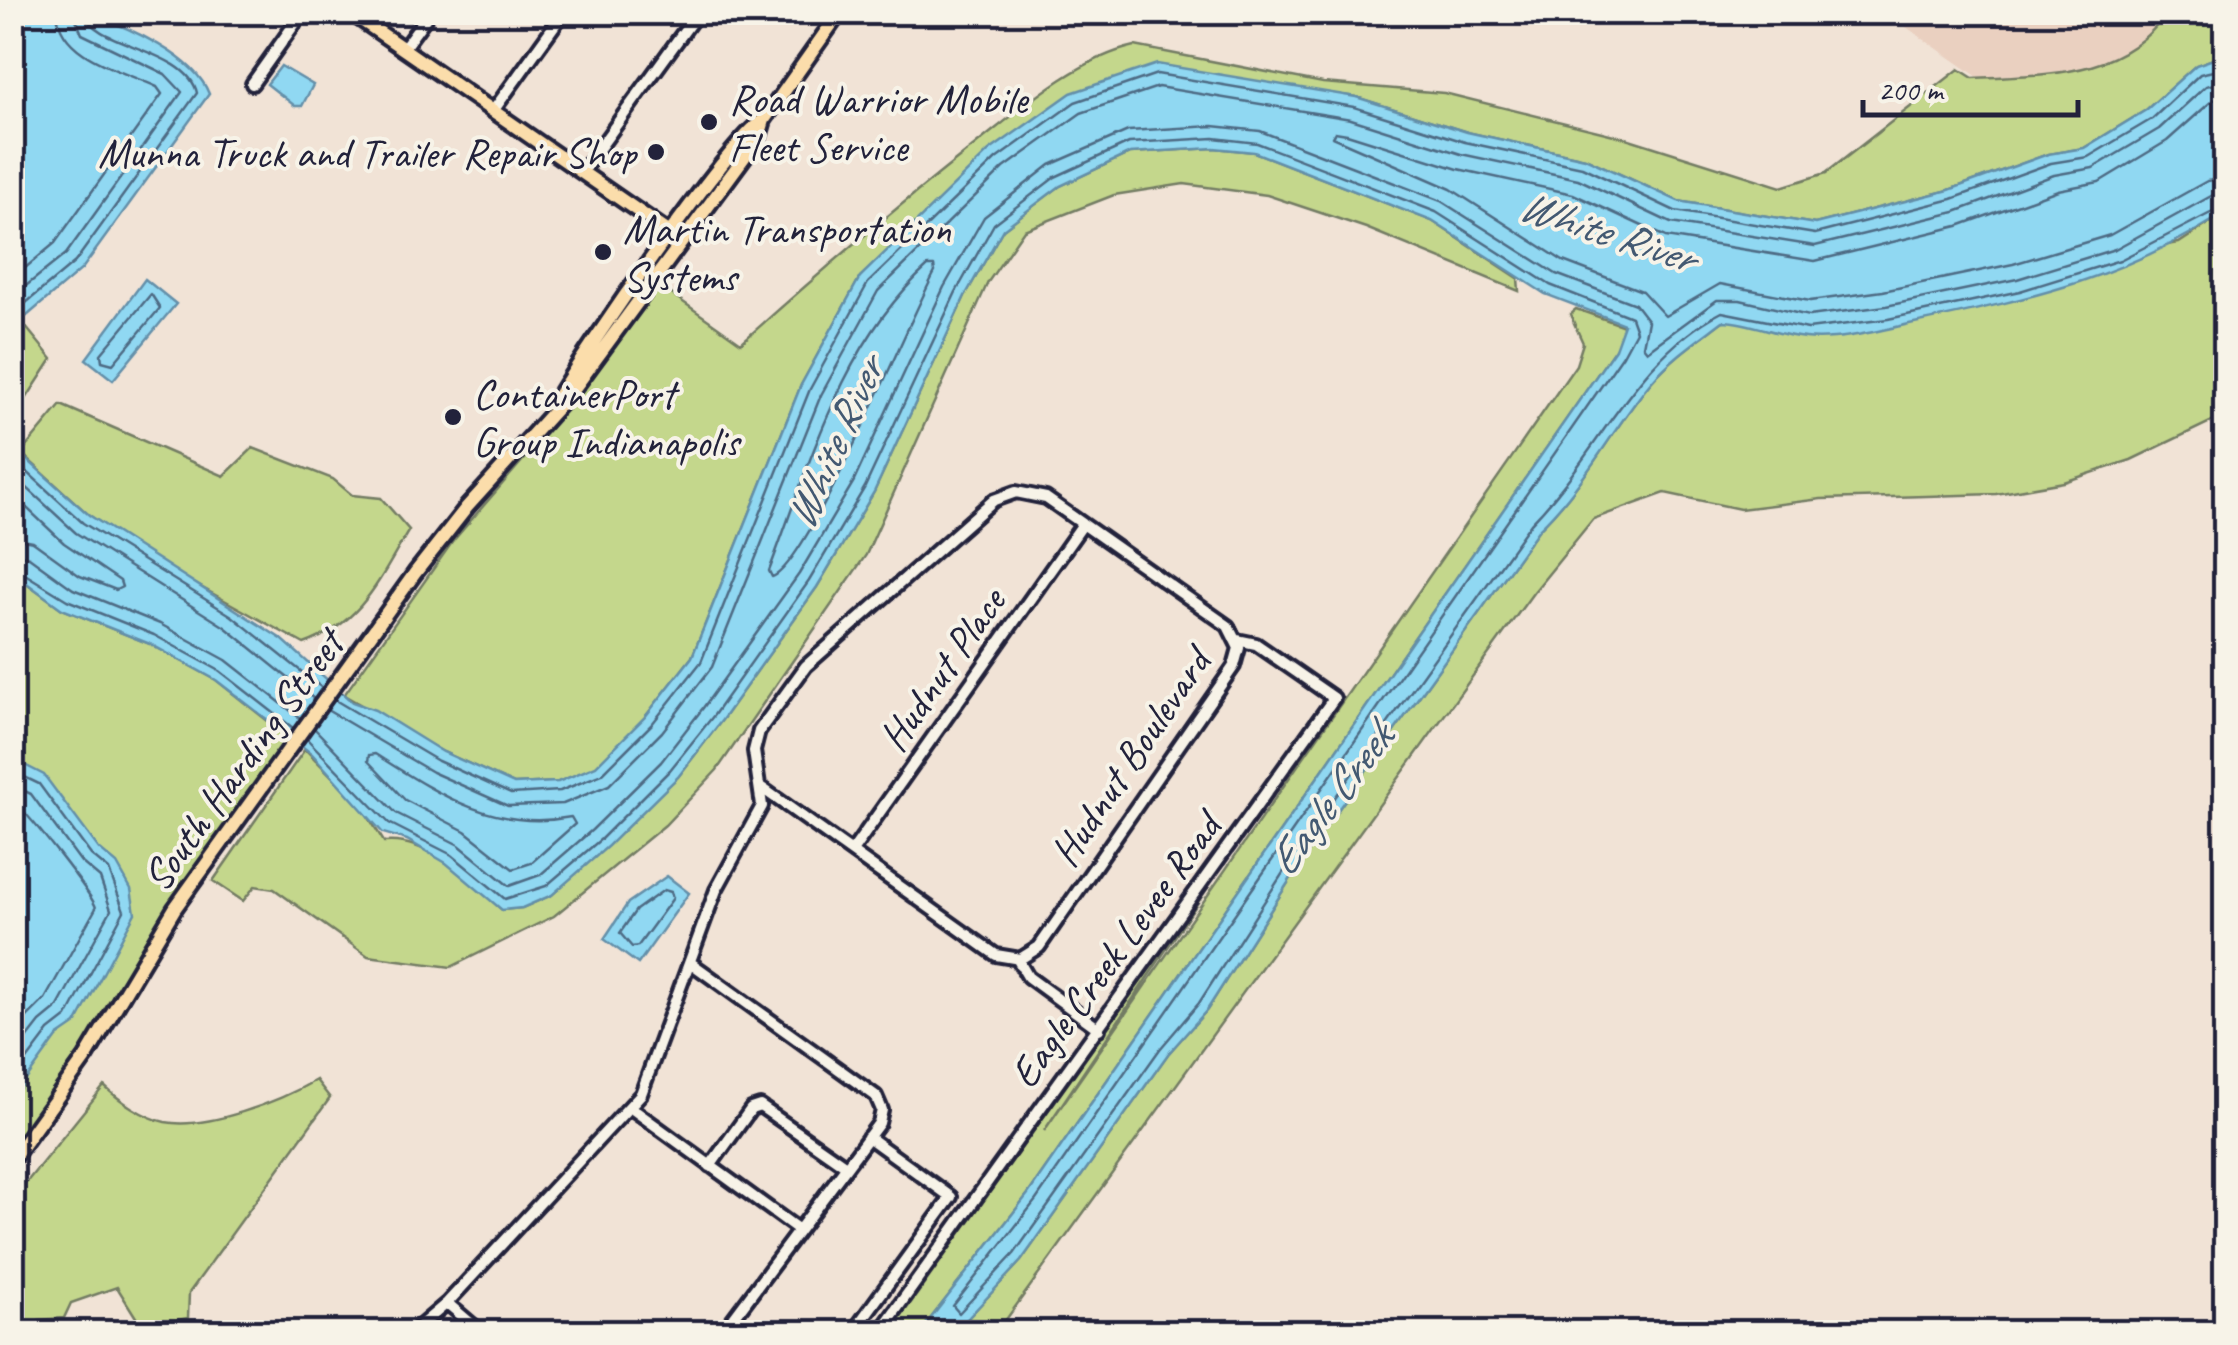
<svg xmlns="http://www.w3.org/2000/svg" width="2238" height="1345" font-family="Caveat,sans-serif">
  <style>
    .built { fill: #ead0c0 }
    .green { fill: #c4d78c; stroke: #737c64; stroke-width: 2.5 }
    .water { fill: #90d8f2; stroke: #648fa9; stroke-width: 2.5 }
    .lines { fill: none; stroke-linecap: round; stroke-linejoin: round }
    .shore { stroke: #4e6b84; stroke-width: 2.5 }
    .minor-casing { stroke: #22223b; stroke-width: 18 }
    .major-casing { stroke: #22223b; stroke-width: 20 }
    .minor { stroke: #f7f3e8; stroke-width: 10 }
    .major { stroke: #fbddab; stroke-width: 12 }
    .poi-dot { fill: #22223b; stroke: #f7f3e8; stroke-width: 4 }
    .labels { text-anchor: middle; stroke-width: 8; stroke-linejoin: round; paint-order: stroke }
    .poi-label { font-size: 42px; fill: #22223b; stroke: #f7f3e8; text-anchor: start }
    .street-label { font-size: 42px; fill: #22223b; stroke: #f7f3e8 }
    .water-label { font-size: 45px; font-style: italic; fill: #435972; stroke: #f7f3e8 }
  </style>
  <rect width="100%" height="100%" fill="#f1e3d6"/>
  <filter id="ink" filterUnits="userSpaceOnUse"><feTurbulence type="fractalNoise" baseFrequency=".01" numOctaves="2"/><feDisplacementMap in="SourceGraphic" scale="20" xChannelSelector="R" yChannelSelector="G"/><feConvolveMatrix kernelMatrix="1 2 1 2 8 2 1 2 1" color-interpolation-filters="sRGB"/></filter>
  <g filter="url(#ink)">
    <path class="built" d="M 1886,13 L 2167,13 L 2151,36 L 2122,57 L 2078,72 L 1978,77 Z"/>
    <path class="green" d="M 2167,13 L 2225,13 L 2225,55 L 2196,65 L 2146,110 L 2084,148 L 2048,154 L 1949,190 L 1815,224 L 1678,201 L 1585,158 L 1467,132 L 1356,97 L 1275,86 L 920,222 L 860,277 L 801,385 L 692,657 L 645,717 L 596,767 L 558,782 L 514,784 L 443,752 L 344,695 L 453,541 L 575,400 L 659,285 L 741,343 C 817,275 894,209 974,146 C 1021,109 1076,59 1135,46 L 1323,83 L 1444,93 L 1626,138 L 1781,187 L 1826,173 L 1959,69 L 1973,78 C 2047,74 2120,79 2167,13 Z
      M 1214,148 L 1254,152 L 1432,221 L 1518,278 L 1519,291 L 1366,228 L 1267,195 L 1184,184 L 1114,195 L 1024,230 L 988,282 L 866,555 L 717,770 L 665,825 L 554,916 L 451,967 L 368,956 L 274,889 L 255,886 L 243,901 L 213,881 L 305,749 L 363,808 L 384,842 C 429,837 470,882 502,910 L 522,908 L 552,895 L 678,777 L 722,720 L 817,587 L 874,492 L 965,296 L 1003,229 L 1060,186 L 1130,153 Z
      M 2225,213 L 2225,415 L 2131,460 L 2064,482 L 1996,494 L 1821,499 L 1740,509 L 1665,493 L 1593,519 L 1533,593 L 997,1332 L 955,1332 L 1021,1261 L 1168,1054 L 1207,1010 L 1307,853 L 1539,529 C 1585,485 1612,429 1652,381 C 1673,357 1698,340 1723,321 L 2179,243 Z
      M 1576,309 L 1627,327 L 1615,349 L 1028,1194 L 920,1332 L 890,1332 L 1209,886 L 1044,1131 L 1576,365 L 1583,343 L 1570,314 Z
      M 13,318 L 21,321 L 52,359 L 13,419 Z
      M 61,405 L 224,476 L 253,448 L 333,479 L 352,495 L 381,498 L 409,530 C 379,580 362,623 304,644 L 170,570 L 89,515 L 21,453 Z
      M 13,573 L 62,609 L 150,644 L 216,680 L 288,737 L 153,929 L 98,1025 L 13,1146 Z
      M 316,1080 L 330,1098 L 189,1293 L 188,1318 L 142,1327 L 117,1287 L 71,1303 L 64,1318 L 39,1320 L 26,1332 L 13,1332 L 13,1199 L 104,1086 C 120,1101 143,1117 165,1122 C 207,1130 280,1101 316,1080 Z"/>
    <path class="water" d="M 13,12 C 35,12 70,6 90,14 C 128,27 195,56 209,94 L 82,269 L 21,321 L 12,318 Z
      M 2225,55 L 2225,213 C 2125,277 2034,298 1919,322 C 1885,329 1840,342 1805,338 C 1778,336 1752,322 1723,321 C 1698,340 1673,357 1652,381 C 1612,429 1585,485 1539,529 L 1307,853 L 1207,1010 L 1168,1054 L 1021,1261 L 955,1332 L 920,1332 L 1028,1194 L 1615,349 L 1624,324 L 1545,294 L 1432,221 L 1254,152 L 1214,148 L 1130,153 L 1060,186 L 1003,229 L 965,296 L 874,492 L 817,587 L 722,720 L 678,777 L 608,846 L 552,895 L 522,908 L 502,910 L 446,863 L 407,840 L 383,833 L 312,754 L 216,680 L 150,644 L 62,609 L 13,573 L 12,446 L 89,515 L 283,640 L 352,702 L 375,710 L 443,752 L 514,784 L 558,782 L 596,766 L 645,717 L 692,657 L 801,385 L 860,277 L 989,151 L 1071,93 L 1157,64 L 1356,97 L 1467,132 L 1585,158 L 1678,201 L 1815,224 L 1949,190 L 2048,154 L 2084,148 L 2146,110 L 2196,65 Z
      M 281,66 L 313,85 L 302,106 L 295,106 L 267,84 Z
      M 145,279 L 176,304 L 113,380 L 86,359 Z
      M 13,759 L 44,775 L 99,849 L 117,864 L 131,889 L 135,913 L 76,1024 L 57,1037 L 13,1098 Z
      M 667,876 L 689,893 L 638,964 L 604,939 L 628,903 Z"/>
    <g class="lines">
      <path class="shore" d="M 2226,97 L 2213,100 L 2167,141 L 2099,182 L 2058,190 L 1958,226 L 1815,261 L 1666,237 L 1573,194 L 1458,169 L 1347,134 L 1335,132 L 1332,137 L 1451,189 L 1563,261 L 1642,291 L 1665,316 L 1720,284 L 1810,301 L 1883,291 L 2013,264 L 2110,235 L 2207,181 L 2226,178
        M 928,266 L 934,266 L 935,272 C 909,319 808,566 772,577 L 769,571 C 809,466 842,343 928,266 Z
        M 12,279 L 55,243 L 162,94 L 157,87 C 123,71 59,57 57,12
        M 151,294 L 160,308 L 113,364 L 102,361 L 101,354 Z
        M 12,297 L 66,254 L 182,92 L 165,74 L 82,34 L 73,12
        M 12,309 L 20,308 L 75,262 L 197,93 C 187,48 89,46 85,12
        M 12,458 L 83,523 L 232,616 L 322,688
        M 12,474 L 76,533 L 225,627 L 314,699
        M 12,494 L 64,543 L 120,581 L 122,587 L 116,590 L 80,576 L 33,542 L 12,538
        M 12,553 L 29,557 L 73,589 L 160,624 L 226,660 L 300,718
        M 12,566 L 67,600 L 154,635 L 220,671 L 293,728
        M 335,700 L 438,761 L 511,794 L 560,791 L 602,774 L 652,724 L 701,662 L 810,389 L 868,283 L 996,159 L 1075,102 L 1157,74 L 1354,107 L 1465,142 L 1582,167 L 1675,211 L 1815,234 L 1952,199 L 2051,163 L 2088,157 L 2152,119 L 2200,74 L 2226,68
        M 327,710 L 432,772 L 508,806 L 563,804 L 609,785 L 662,732 L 712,667 L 821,395 L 878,291 L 1004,168 L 1081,113 L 1158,87 L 1351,119 L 1461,154 L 1578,179 L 1671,223 L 1815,246 L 1955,212 L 2054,175 L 2093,168 L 2159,129 L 2206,86 L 2226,81
        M 314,728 L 396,813 L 459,845 L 509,886 L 540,875 L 592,830 L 661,762 L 703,708 L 799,574 L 854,481 L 944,287 L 984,217 L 1050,165 L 1128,131 L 1213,126 L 1260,131 L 1441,201 L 1556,274 L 1635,304 L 1648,321 L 1643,346 L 1647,351 L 1717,300 L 1740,300 L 1809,316 L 1886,306 L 2017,279 L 2115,249 L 2213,195 L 2226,193
        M 307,739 L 389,823 L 452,855 L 505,899 L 546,886 L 601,839 L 670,770 L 714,715 L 809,581 L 865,487 L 956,292 L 994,224 L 1055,177 L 1129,143 L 1214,138 L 1257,143 L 1436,212 L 1550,285 L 1631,317 L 1636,331 L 1623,355 L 1036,1200 L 953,1306 L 959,1313 L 1014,1254 L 1160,1049 L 1199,1003 L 1299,848 L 1531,523 C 1597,456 1635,357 1722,312 L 1808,329 L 1888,319 L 2020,291 L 2120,260 L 2226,205
        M 375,754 C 438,794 494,832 571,817 L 575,824 L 531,863 L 513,869 L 465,831 L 405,800 L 368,761 L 369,755 Z
        M 12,771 L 39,784 L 91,855 L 109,870 L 124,911 L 67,1017 L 49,1031 L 12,1080
        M 12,785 L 31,794 L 81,862 L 100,878 L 111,910 L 57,1008 L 40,1022 L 12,1058
        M 12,801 C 24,807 94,897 96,908 L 45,999 L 12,1032
        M 664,890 L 671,892 L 673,898 L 638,946 L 632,947 L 620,933 L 636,910 Z"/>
      <defs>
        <path id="minor" d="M 403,49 L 430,12
          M 252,84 L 303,12
          M 493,111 L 564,12
          M 582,172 L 698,12
          M 853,850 L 1083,524
          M 1018,960 L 1028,977 L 1099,1029
          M 691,963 L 876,1096 L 882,1110 L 879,1123 L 723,1332
          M 631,1108 L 799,1230
          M 710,1166 L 751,1109 L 760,1106 L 846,1166
          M 447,1303 L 481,1332
          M 413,1332 L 447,1303 L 641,1094 L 716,890 L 762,806 L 754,751 L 759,731 L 806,666 L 994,500 L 1016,492 L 1046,498 L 1228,626 L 1239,648 L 1234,666 L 1039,947 L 1020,959 L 996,955 L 762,788
          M 853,1332 L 951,1197 L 868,1137
          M 880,1332 L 1334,698 L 1256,644 L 1237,640"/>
        <path id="major" d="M 350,12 L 677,238
          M 557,399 C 579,359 735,133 764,120 L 840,12
          M 12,1160 L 86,1057 L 175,908 L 415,573 L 467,507 L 573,390 L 759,137 L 764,120"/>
      </defs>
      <use href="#minor" class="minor-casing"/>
      <use href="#major" class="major-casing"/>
      <use href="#minor" class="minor"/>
      <use href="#major" class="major"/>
    </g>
  </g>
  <g class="poi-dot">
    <circle cx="709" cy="122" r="10"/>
    <circle cx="656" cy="152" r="10"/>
    <circle cx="603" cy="252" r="10"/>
    <circle cx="453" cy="417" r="10"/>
  </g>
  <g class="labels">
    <g class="poi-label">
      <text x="729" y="113">Road Warrior Mobile<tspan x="729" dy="48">Fleet Service</tspan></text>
      <text x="636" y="167" text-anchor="end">Munna Truck and Trailer Repair Shop</text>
      <text x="623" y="243">Martin Transportation<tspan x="623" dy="48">Systems</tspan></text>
      <text x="473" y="408">ContainerPort<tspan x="473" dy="48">Group Indianapolis</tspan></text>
    </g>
    <g class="street-label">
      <text transform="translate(941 669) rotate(-55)" y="15">Hudnut Place</text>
      <text transform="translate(1129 757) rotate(-56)" y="15">Hudnut Boulevard</text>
      <text transform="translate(242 760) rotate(-54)" y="15">South Harding Street</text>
      <text transform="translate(1114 950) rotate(-54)" y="15">Eagle Creek Levee Road</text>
    </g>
    <g class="water-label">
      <text transform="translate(1607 230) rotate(18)" y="16">White River</text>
      <text transform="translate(833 443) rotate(-66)" y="16">White River</text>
      <text transform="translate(1329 799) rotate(-53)" y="16">Eagle Creek</text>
    </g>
  </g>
  <rect width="2238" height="1345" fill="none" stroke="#f7f3e8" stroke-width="50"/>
  <rect x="25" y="25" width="2188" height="1295" fill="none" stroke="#22223b" stroke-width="4" filter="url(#ink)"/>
  <path d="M1863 100v15h215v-15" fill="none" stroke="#22223b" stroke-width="5"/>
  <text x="1878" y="100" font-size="30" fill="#22223b" stroke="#f7f3e8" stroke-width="8" paint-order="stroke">200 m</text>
</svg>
